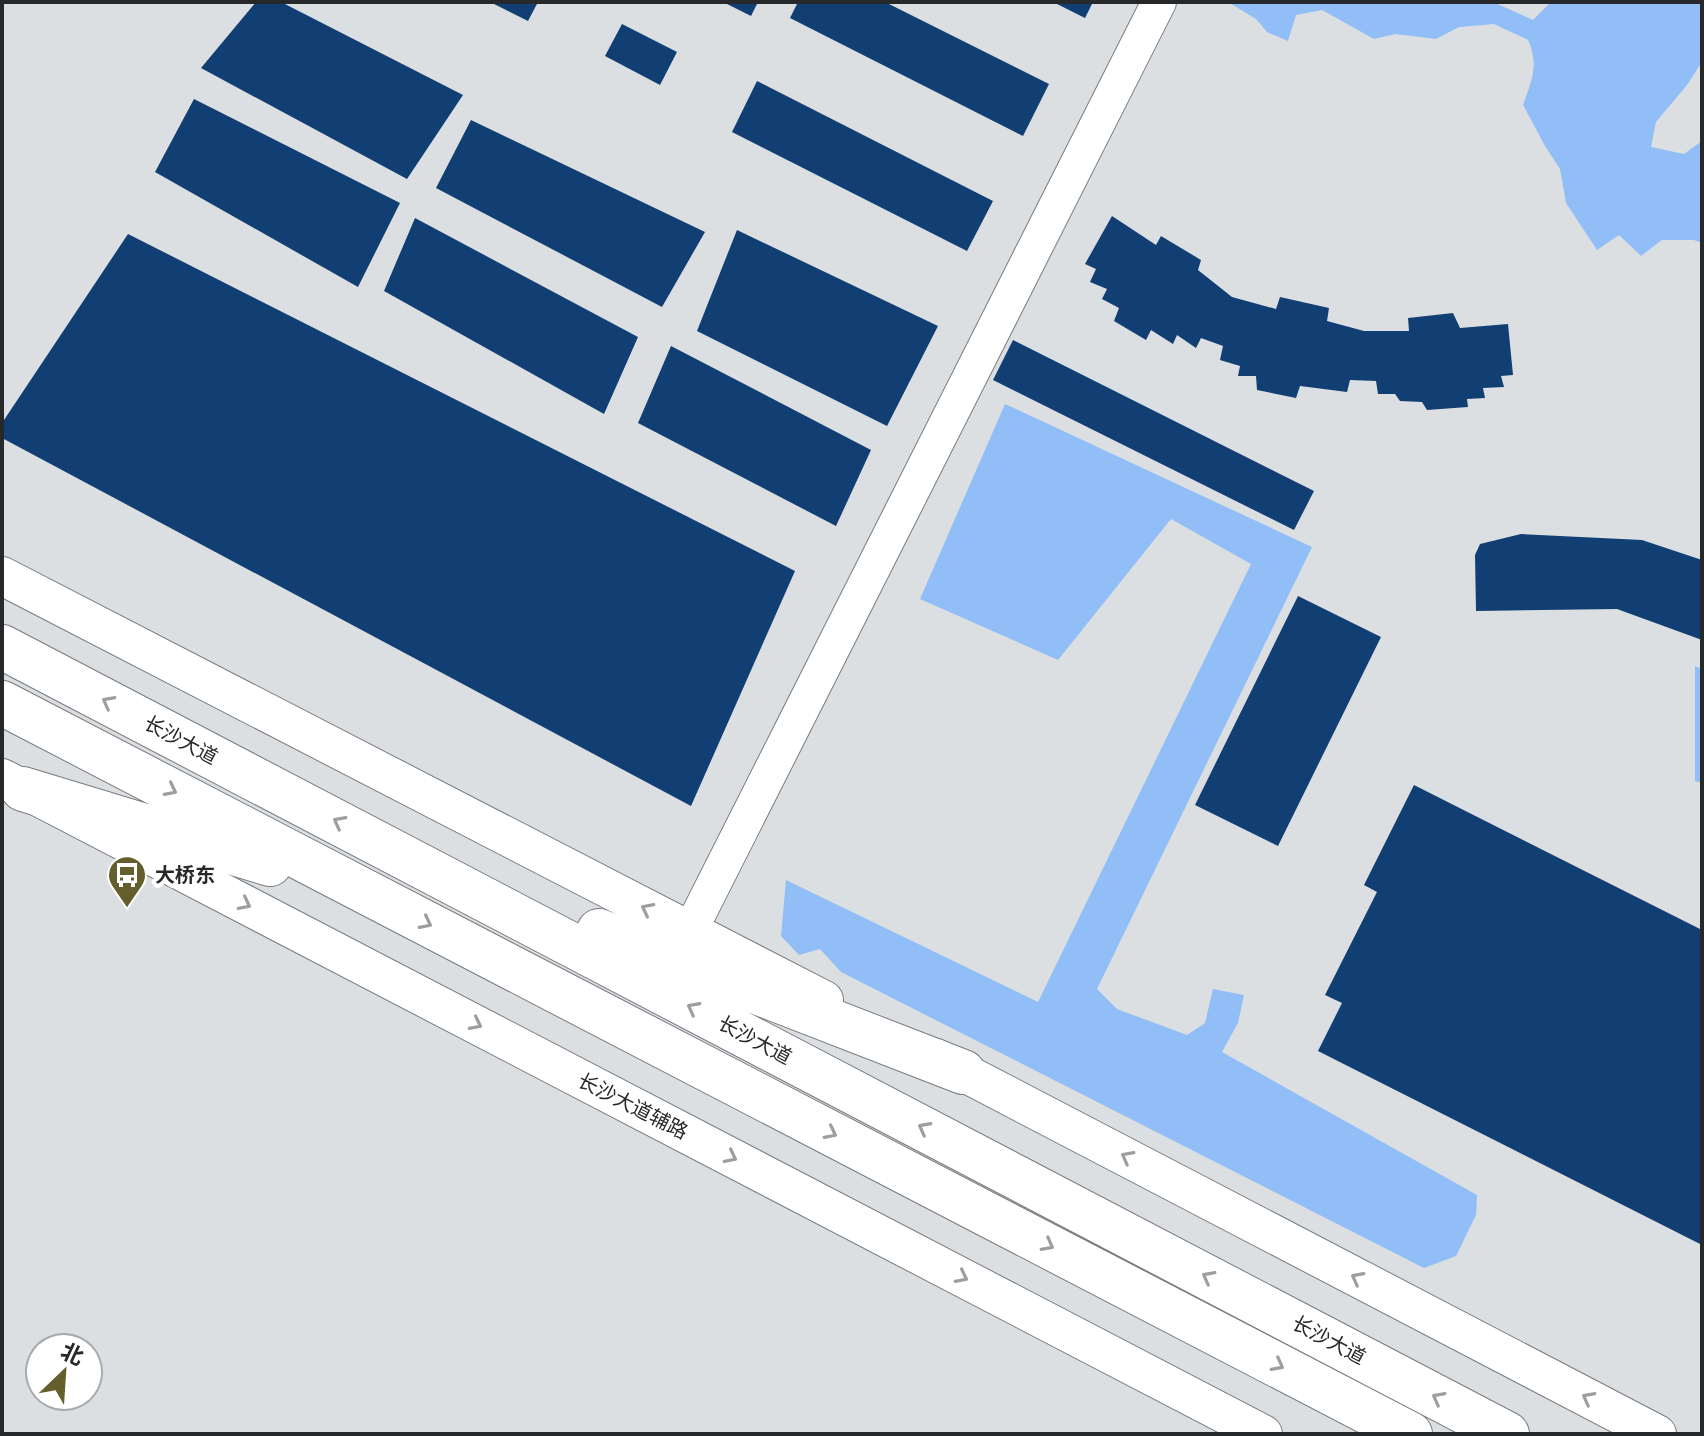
<svg xmlns="http://www.w3.org/2000/svg" width="1704" height="1436" font-family="'Work Sans','Noto Sans SC',sans-serif">
  <style>
    .green { fill: #91bef6 }
    .building { fill: #123f73 }
    .lines { fill: none; stroke-linecap: round; stroke-linejoin: round }
    .secondary-casing { stroke: #797b7f; stroke-width: 36 }
    .primary-casing { stroke: #797b7f; stroke-width: 40 }
    .highway-casing { stroke: #797b7f; stroke-width: 46 }
    .secondary { stroke: #fff; stroke-width: 34 }
    .primary { stroke: #fff; stroke-width: 38 }
    .highway { stroke: #fff; stroke-width: 44 }
    .oneway { stroke: #9e9e9f }
    .labels { text-anchor: middle; stroke-width: 8; stroke-linejoin: round; paint-order: stroke }
    .street-label { font-size: 20px; fill: #27282a; stroke: #fff }
    .poi-label { font-size: 20px; font-weight: bold; fill: #27282a; stroke: #fff; text-anchor: start }
  </style>
  <rect width="100%" height="100%" fill="#dbdfe2"/>
  <path class="green" d="M 1228,2 L 1493,2 L 1533,20 L 1551,2 L 1702,2 L 1702,62 L 1687,85 L 1656,122 L 1651,147 L 1684,154 L 1702,141 L 1702,243 L 1694,240 L 1662,240 L 1641,256 L 1619,235 L 1597,250 L 1566,203 L 1560,169 L 1545,146 L 1523,105 C 1532,80 1539,65 1528,40 L 1494,24 L 1459,27 L 1436,39 L 1395,34 L 1374,39 L 1322,10 L 1296,15 L 1288,41 L 1267,32 L 1256,19 Z
    M 1005,404 L 1312,547 L 1097,989 L 1117,1009 L 1187,1035 L 1205,1023 L 1213,989 L 1244,995 L 1238,1023 L 1222,1052 L 1477,1195 L 1476,1215 L 1456,1256 L 1424,1268 L 841,972 L 820,949 L 799,955 L 781,936 L 786,880 L 1038,1002 L 1251,564 L 1171,519 L 1058,660 L 920,599 Z
    M 1695,666 L 1702,669 L 1702,783 L 1695,781 Z"/>
  <path class="building" d="M 256,2 L 281,2 L 463,95 L 407,179 L 201,68 Z
    M 490,2 L 538,2 L 528,21 Z
    M 723,2 L 758,2 L 751,16 Z
    M 798,2 L 885,2 L 1049,84 L 1023,136 L 790,18 Z
    M 1053,2 L 1093,2 L 1085,18 Z
    M 622,24 L 677,52 L 660,85 L 605,56 Z
    M 757,81 L 993,201 L 967,251 L 732,132 Z
    M 194,99 L 400,203 L 358,287 L 155,172 Z
    M 471,120 L 705,232 L 662,307 L 436,188 Z
    M 1112,216 L 1156,245 L 1161,236 L 1201,260 L 1198,270 L 1232,297 L 1276,309 L 1280,297 L 1329,308 L 1327,321 L 1364,331 L 1409,331 L 1408,318 L 1453,313 L 1460,328 L 1508,324 L 1513,375 L 1501,376 L 1504,387 L 1483,388 L 1485,398 L 1467,399 L 1468,407 L 1427,410 L 1422,402 L 1400,401 L 1395,394 L 1378,394 L 1376,381 L 1350,380 L 1347,392 L 1300,386 L 1296,398 L 1257,390 L 1256,376 L 1238,376 L 1240,366 L 1220,360 L 1223,346 L 1201,338 L 1196,348 L 1177,335 L 1173,344 L 1151,330 L 1146,340 L 1114,321 L 1119,308 L 1102,299 L 1107,289 L 1090,282 L 1096,269 L 1085,264 Z
    M 415,218 L 638,337 L 604,414 L 384,291 Z
    M 737,230 L 938,326 L 887,426 L 697,331 Z
    M 128,234 L 795,571 L 691,806 L 2,438 L 2,423 Z
    M 1013,340 L 1314,491 L 1294,530 L 993,380 Z
    M 671,346 L 871,450 L 836,526 L 638,423 Z
    M 1521,534 L 1642,540 L 1702,560 L 1702,640 L 1617,609 L 1476,611 L 1475,555 L 1480,544 Z
    M 1298,596 L 1381,637 L 1278,846 L 1195,805 Z
    M 1414,785 L 1702,930 L 1702,1245 L 1318,1051 L 1342,1003 L 1325,995 L 1377,892 L 1364,885 Z"/>
  <g class="lines">
    <defs>
      <path id="secondary" d="M 690,931 L 1159,2"/>
      <path id="primary" d="M 2,576 L 824,1000
        M 2,778 L 1263,1434
        M 936,1058 L 1657,1434"/>
      <path id="highway" d="M 2,647 L 1507,1434
        M 2,703 L 1410,1434
        M 23,789 L 270,864
        M 599,931 L 963,1072"/>
    </defs>
    <use href="#secondary" class="secondary-casing"/>
    <use href="#primary" class="primary-casing"/>
    <use href="#highway" class="highway-casing"/>
    <use href="#secondary" class="secondary"/>
    <use href="#primary" class="primary"/>
    <use href="#highway" class="highway"/>
  </g>
  <defs><path id="oneway-chevron" d="M-2-3.5L2.5 0L-2 3.5" fill="none" stroke-width="1.6" stroke-linecap="round" stroke-linejoin="round" transform="scale(2)"/></defs>
  <g class="oneway">
    <use href="#oneway-chevron" transform="translate(108 702) rotate(-152)"/>
    <use href="#oneway-chevron" transform="translate(171 790) rotate(27)"/>
    <use href="#oneway-chevron" transform="translate(339 822) rotate(-152)"/>
    <use href="#oneway-chevron" transform="translate(245 904) rotate(27)"/>
    <use href="#oneway-chevron" transform="translate(647 909) rotate(-153)"/>
    <use href="#oneway-chevron" transform="translate(426 923) rotate(27)"/>
    <use href="#oneway-chevron" transform="translate(693 1008) rotate(-152)"/>
    <use href="#oneway-chevron" transform="translate(476 1024) rotate(27)"/>
    <use href="#oneway-chevron" transform="translate(924 1128) rotate(-152)"/>
    <use href="#oneway-chevron" transform="translate(831 1133) rotate(27)"/>
    <use href="#oneway-chevron" transform="translate(731 1157) rotate(27)"/>
    <use href="#oneway-chevron" transform="translate(1127 1157) rotate(-152)"/>
    <use href="#oneway-chevron" transform="translate(1048 1245) rotate(28)"/>
    <use href="#oneway-chevron" transform="translate(962 1277) rotate(27)"/>
    <use href="#oneway-chevron" transform="translate(1208 1277) rotate(-152)"/>
    <use href="#oneway-chevron" transform="translate(1357 1278) rotate(-152)"/>
    <use href="#oneway-chevron" transform="translate(1278 1365) rotate(28)"/>
    <use href="#oneway-chevron" transform="translate(1438 1398) rotate(-152)"/>
    <use href="#oneway-chevron" transform="translate(1588 1398) rotate(-152)"/>
  </g>
  <defs>
    <symbol id="bus-pin" viewBox="-11 -11 22 30"><path d="M0 17L-7.5 6A9.5 9.5 0 1 1 7.5 6Z" fill="#635e2b" stroke="#fff"/><path d="M-5-6H5V4H4V6H2V4H-2V6H-4V4H-5ZM-3.5-4V0h7V-4ZM-3.5 1.2v1.5H-2V1.2ZM2 1.2v1.5H3.5V1.2Z" fill="#fff"/></symbol>
  </defs>
  <g fill-rule="evenodd">
    <use href="#bus-pin" x="105" y="853" width="44" height="60"/>
  </g>
  <g class="labels">
    <g class="street-label">
      <text transform="translate(181 740) rotate(28)" y="7">长沙大道</text>
      <text transform="translate(755 1040) rotate(28)" y="7">长沙大道</text>
      <text transform="translate(633 1106) rotate(27)" y="7">长沙大道辅路</text>
      <text transform="translate(1329 1340) rotate(28)" y="7">长沙大道</text>
    </g>
    <g class="poi-label">
      <text x="155" y="882">大桥东</text>
    </g>
  </g>
  <rect width="1704" height="1436" fill="none" stroke="#27282a" stroke-width="8"/>
  <g transform="translate(64 1372) rotate(25)"><circle r="38" fill="#ffffff" stroke="#a9a9aa" stroke-width="2"/>
  <path d="M0-6L14 30L0 20L-14 30Z" fill="#635e2b"/>
  <text y="-12" font-size="22" font-weight="bold" text-anchor="middle" fill="#27282a">北</text>
  </g>
</svg>
